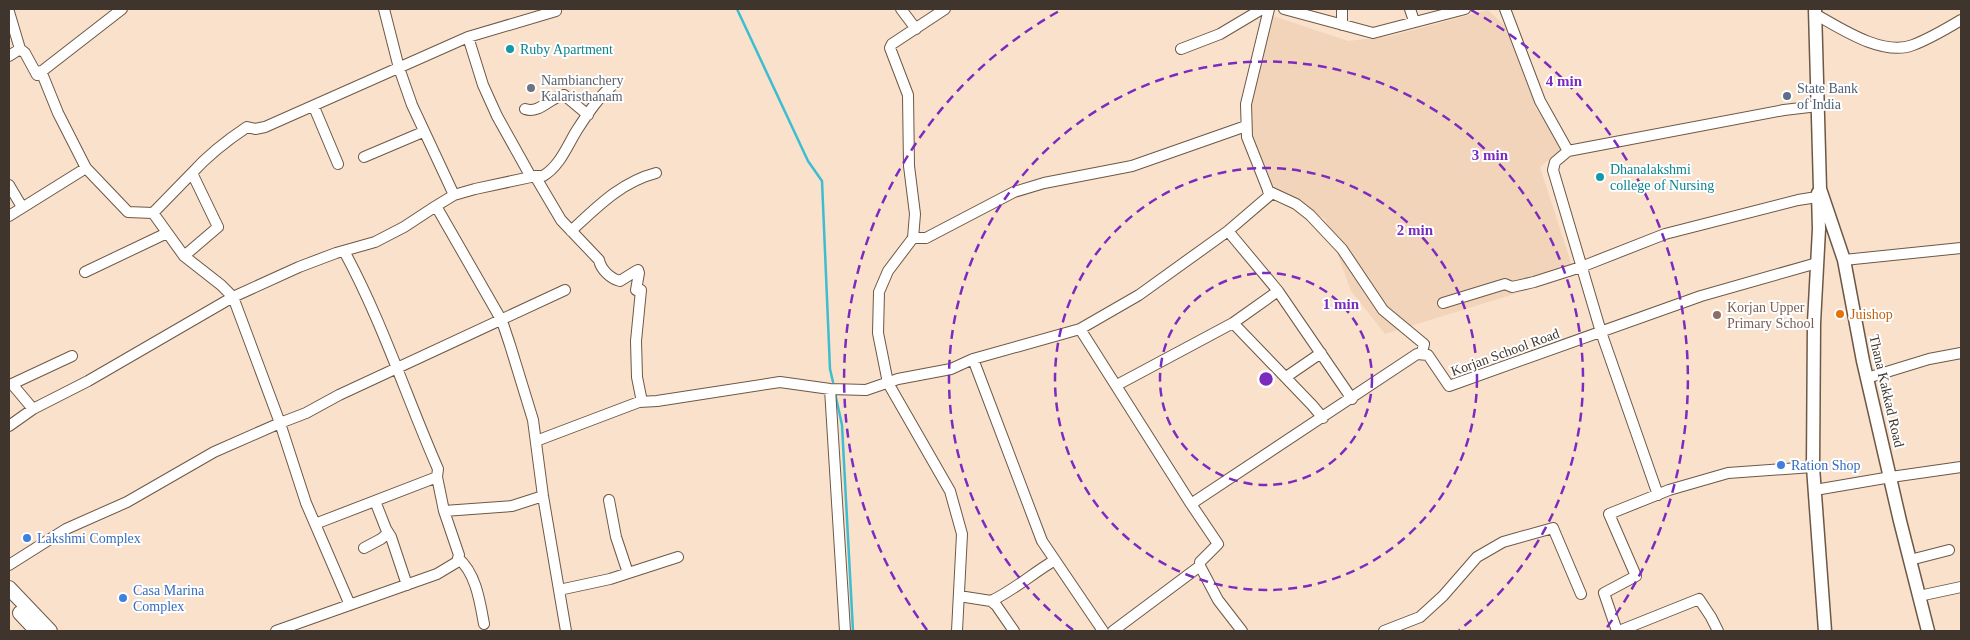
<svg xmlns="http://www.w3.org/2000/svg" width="1970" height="640" font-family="'Times New Roman',serif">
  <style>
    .built { fill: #f2d4ba }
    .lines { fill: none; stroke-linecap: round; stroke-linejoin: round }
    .stream { stroke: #3cbdd2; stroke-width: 2.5 }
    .minor-casing { stroke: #6d5846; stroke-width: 12 }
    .major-casing { stroke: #6d5846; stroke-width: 15 }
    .highway-casing { stroke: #6d5846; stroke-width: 16 }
    .minor { stroke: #fff; stroke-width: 10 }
    .major { stroke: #fff; stroke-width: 12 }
    .highway { stroke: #fff; stroke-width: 14 }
    .ring { fill: none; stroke: #7b2cbf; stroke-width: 2.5; stroke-dasharray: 9 6 }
    .culture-dot { fill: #0f9aa8; stroke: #fff; stroke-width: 2 }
    .worship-dot { fill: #6b7280; stroke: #fff; stroke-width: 2 }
    .service-dot { fill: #5c6f8a; stroke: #fff; stroke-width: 2 }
    .food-dot { fill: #e8710a; stroke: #fff; stroke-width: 2 }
    .education-dot { fill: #8d6e63; stroke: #fff; stroke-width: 2 }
    .shop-dot { fill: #3f7fe0; stroke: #fff; stroke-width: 2 }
    .labels { text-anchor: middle; stroke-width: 4; stroke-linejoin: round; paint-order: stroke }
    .culture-label { font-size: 14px; fill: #0d838f; stroke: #fff; text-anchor: start }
    .worship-label { font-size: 14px; fill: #5b616d; stroke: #fff; text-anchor: start }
    .service-label { font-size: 14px; fill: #4e5e75; stroke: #fff; text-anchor: start }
    .education-label { font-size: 14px; fill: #785e54; stroke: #fff; text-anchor: start }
    .food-label { font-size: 14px; fill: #c56008; stroke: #fff; text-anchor: start }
    .street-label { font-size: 14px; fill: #3f352d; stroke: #fff }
    .shop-label { font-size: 14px; fill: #366cbe; stroke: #fff; text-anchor: start }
    .centre { fill: #7b2cbf; stroke: #fff; stroke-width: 2.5 }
    .ring-label { font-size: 15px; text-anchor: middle; font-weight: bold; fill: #7b2cbf; stroke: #fff; stroke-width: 4; stroke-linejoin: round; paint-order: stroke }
  </style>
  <rect width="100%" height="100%" fill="#fae1cb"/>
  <path class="built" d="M 1488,10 L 1509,30 L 1536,108 L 1563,148 L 1540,167 L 1575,275 L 1385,334 L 1351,291 L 1325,219 L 1265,188 L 1251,125 L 1250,97 L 1270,15 L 1348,41 L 1391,36 Z"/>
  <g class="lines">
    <path class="stream" d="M 737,9 L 808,161 L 822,181 L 830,369 L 833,382
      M 835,393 L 842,425 L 853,631"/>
    <defs>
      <path id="minor" d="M 384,9 L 399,68 L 412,105 L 454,195 L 436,206 L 502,321 L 510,345 L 533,420 L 543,496 L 566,631
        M 901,9 L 916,29
        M 945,9 L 892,44 L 890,48 L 908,95 L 909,166 L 915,214 L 913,238 L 888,271 L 879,292 L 878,333 L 888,383 L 950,491 L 962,534 L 957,631
        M 1284,9 L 1373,33 L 1465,9
        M 1342,9 L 1342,25
        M 1410,9 L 1414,21
        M 1505,9 L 1540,101 L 1568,151
        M 9,12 L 20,49 L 25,53 L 37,75 L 122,9
        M 1815,14 C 1840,28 1883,57 1913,45 C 1929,39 1946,29 1961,20
        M 468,37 L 483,85 L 497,116 L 531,177 L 535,176 L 561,220 L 599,260 C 601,270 611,279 620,281 L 636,271 L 638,270 L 639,273 L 636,290 L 641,290 L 636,341 L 637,377 L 642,402
        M 1181,49 L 1220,34 L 1262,9
        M 9,56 L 20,49
        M 314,107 L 338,164
        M 525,109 C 540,114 550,97 564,95 L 588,115
        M 364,157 L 423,132
        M 535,176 L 543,176 C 560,166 567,146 577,130 C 588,113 600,95 616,82
        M 9,185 L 22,207
        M 1268,191 L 1296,204 L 1310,215 L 1342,249 L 1383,310 L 1424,344 L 1422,352
        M 454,195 L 475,189 L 531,177
        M 153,213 L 192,173
        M 9,216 L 86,168 L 58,113 L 41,71
        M 571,231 C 597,207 621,182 656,173
        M 1228,231 L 1278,291 L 1352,399
        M 913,238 L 926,238 L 1014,192 L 1044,183 L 1132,166 L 1246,126
        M 344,251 C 382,321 406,396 438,469 L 437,477
        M 184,256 L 218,227 L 192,173 C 209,154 226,141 247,127 L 255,129 L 265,127 L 468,37 L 556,11
        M 1844,260 L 1961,248
        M 85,272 L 167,233
        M 1443,303 L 1505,284 L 1512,287 L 1534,282 L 1581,267 L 1665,234 L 1798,200 L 1817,197
        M 1233,323 L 1312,405 L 1323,418
        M 1080,329 L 1191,504 L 1218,544 L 1200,562 L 1200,566 L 1218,600 L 1242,631
        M 973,359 L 1042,541 L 1103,631
        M 1286,377 L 1321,353
        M 1867,378 L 1929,359 L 1961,353
        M 1117,385 L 1233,323 L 1278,291
        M 830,389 L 845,631
        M 33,409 L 12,384 L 72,356
        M 9,426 L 33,409 L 88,381 L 233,297 L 221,285 L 184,256 L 153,213 L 128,212 L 86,168
        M 536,441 L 639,402 L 657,401 L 780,382 L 830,389 L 866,390 L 898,379 L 951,369 L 973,359 L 1080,329 L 1139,295 L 1228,231 L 1270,195 L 1247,137 L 1246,104 L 1269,9
        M 1815,490 L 1891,477 L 1961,467
        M 1658,495 L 1601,332 L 1553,170 L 1555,162 L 1568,151 L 1784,110 L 1818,106
        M 609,500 L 616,537 L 628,573
        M 375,501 L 386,529 L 391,537 L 407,585
        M 1191,504 L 1417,354 L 1428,355 L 1449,386 L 1701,296 L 1817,263
        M 315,524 L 437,477 L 444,511
        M 364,548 L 381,539 L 388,533
        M 458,558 C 476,573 480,602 484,624
        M 1910,560 L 1949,550
        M 9,565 L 66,529 L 127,502 L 214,452 L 280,423 L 233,297 L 299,267 L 336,253 L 375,242 L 404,227 L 436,206
        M 559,590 L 610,579 L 678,557
        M 959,596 L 991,601 L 996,605 L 1014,631
        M 1919,596 L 1961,587
        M 991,601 C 1014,590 1033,573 1055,560
        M 350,605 L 306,503 L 280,423 L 306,413 L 339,395 L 565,290
        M 276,631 L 437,574 L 457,562 L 459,555 L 444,511 L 512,506 L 543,496
        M 1113,631 L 1200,566
        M 1384,631 L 1420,617 L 1443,596 L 1477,557 L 1503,542 L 1553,528 L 1581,594
        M 1617,631 L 1604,593 L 1636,576 L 1609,514 L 1669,490 L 1728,473 L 1813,467
        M 1619,631 L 1699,599 L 1711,617 L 1718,631"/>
      <path id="major" d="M 1815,9 L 1820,189 L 1844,260 L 1863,361 L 1900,521 L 1928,631
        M 1818,193 L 1819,229 L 1814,323 L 1813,467 L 1825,631"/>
      <path id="highway" d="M 9,588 L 50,631
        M 20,613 L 37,631"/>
    </defs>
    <use href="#minor" class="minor-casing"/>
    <use href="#major" class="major-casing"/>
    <use href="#highway" class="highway-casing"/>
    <use href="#minor" class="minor"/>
    <use href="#major" class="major"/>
    <use href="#highway" class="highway"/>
  </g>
  <g class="ring">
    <circle cx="1266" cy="379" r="106"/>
    <circle cx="1266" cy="379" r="211"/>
    <path d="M1073 630A317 317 0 1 1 1459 630"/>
    <path d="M927 630A422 422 0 0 1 1061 10M1471 10A422 422 0 0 1 1605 630"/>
  </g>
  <g class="culture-dot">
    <circle cx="510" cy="49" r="5"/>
    <circle cx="1600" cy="177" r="5"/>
  </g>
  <circle class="worship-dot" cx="531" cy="88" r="5"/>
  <circle class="service-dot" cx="1787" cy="96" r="5"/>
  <circle class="food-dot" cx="1840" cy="314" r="5"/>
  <circle class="education-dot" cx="1717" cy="315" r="5"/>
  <g class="shop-dot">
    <circle cx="1781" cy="465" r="5"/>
    <circle cx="27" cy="538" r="5"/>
    <circle cx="123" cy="598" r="5"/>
  </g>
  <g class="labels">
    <g class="culture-label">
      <text x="520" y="54">Ruby Apartment</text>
      <text x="1610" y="174">Dhanalakshmi<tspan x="1610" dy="16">college of Nursing</tspan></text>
    </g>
    <g class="worship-label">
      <text x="541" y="85">Nambianchery<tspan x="541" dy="16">Kalaristhanam</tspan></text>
    </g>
    <g class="service-label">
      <text x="1797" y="93">State Bank<tspan x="1797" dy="16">of India</tspan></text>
    </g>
    <g class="education-label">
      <text x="1727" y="312">Korjan Upper<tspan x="1727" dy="16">Primary School</tspan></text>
    </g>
    <g class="food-label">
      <text x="1850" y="319">Juishop</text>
    </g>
    <g class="street-label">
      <text transform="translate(1505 352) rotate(-20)" y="5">Korjan School Road</text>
      <text transform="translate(1887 391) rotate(77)" y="5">Thana Kakkad Road</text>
    </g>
    <g class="shop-label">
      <text x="1791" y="470">Ration Shop</text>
      <text x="37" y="543">Lakshmi Complex</text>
      <text x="133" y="595">Casa Marina<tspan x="133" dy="16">Complex</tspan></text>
    </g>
  </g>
  <circle cx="1266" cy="379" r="8" class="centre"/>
  <g class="ring-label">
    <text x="1564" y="86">4 min</text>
    <text x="1490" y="160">3 min</text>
    <text x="1415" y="235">2 min</text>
    <text x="1341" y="309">1 min</text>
  </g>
  <rect width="1970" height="640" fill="none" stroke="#3f352d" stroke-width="20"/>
</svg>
